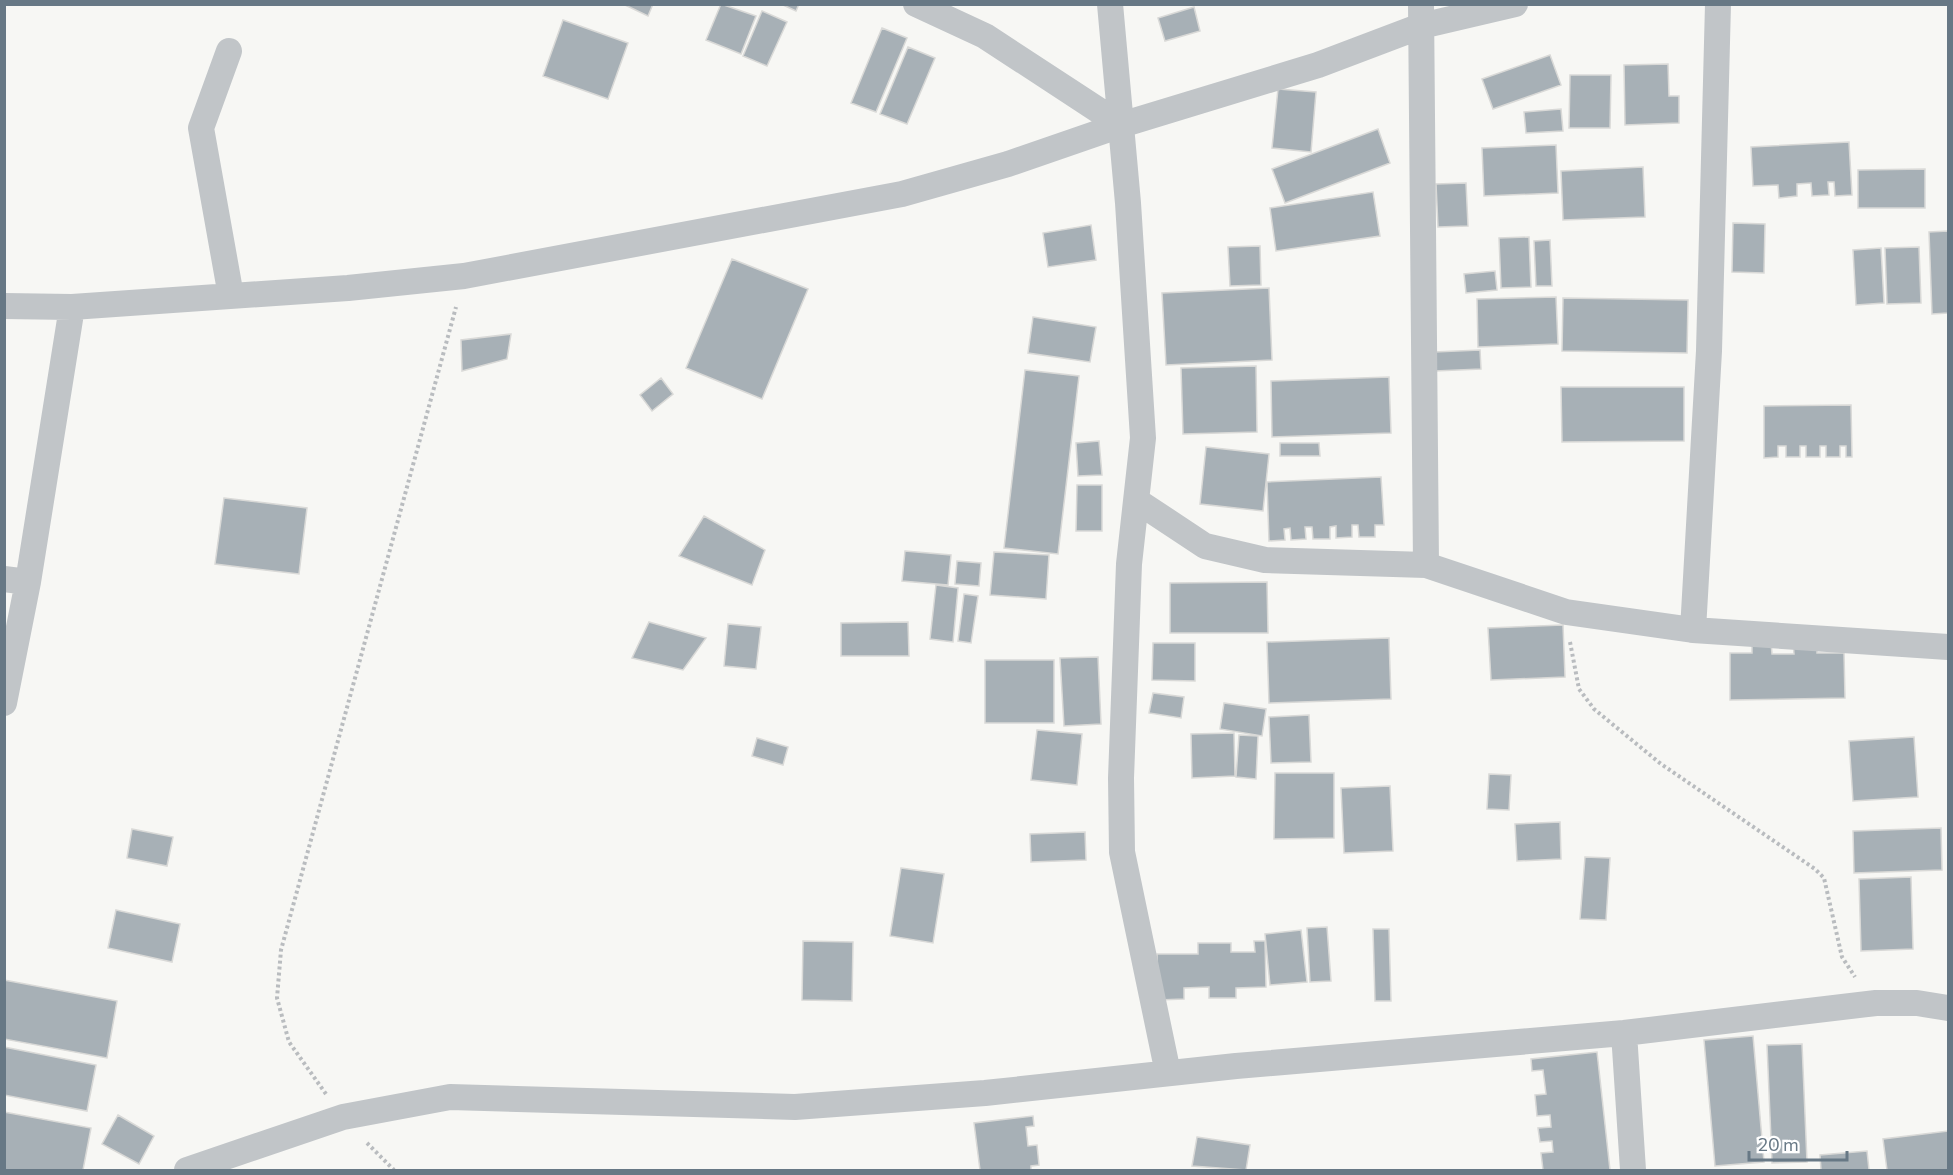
<svg xmlns="http://www.w3.org/2000/svg" width="1953" height="1175" font-family="Commissioner,sans-serif">
  <style>
    .building { fill: #a7b0b6; stroke: #d9d9d7; stroke-width: 1.5 }
    .lines { fill: none; stroke-linecap: round; stroke-linejoin: round }
    .path { stroke: #b9bcbf; stroke-width: 4; stroke-dasharray: 3 3; stroke-linecap: butt }
    .minor { stroke: #c1c5c8; stroke-width: 26 }
  </style>
  <rect width="100%" height="100%" fill="#f7f7f4"/>
  <path class="building" d="M 623,4 L 653,4 L 648,16 Z
    M 721,4 L 756,16 L 741,54 L 706,40 Z
    M 781,4 L 799,4 L 796,11 Z
    M 1194,7 L 1200,31 L 1165,41 L 1158,18 Z
    M 762,11 L 787,22 L 767,66 L 743,56 Z
    M 563,20 L 628,43 L 608,99 L 543,76 Z
    M 882,28 L 907,38 L 876,112 L 851,103 Z
    M 908,47 L 935,58 L 907,124 L 880,114 Z
    M 1550,55 L 1561,85 L 1493,109 L 1482,79 Z
    M 1668,64 L 1669,96 L 1679,96 L 1679,123 L 1625,125 L 1624,65 Z
    M 1570,75 L 1611,75 L 1610,128 L 1569,128 Z
    M 1278,89 L 1316,92 L 1311,152 L 1272,148 Z
    M 1561,109 L 1563,131 L 1526,133 L 1524,112 Z
    M 1378,129 L 1390,163 L 1285,203 L 1272,169 Z
    M 1849,142 L 1852,195 L 1835,196 L 1834,182 L 1828,182 L 1829,195 L 1812,196 L 1811,183 L 1797,184 L 1797,196 L 1779,198 L 1778,185 L 1753,186 L 1751,147 Z
    M 1556,145 L 1558,193 L 1484,196 L 1482,148 Z
    M 1643,167 L 1645,217 L 1563,220 L 1561,171 Z
    M 1925,169 L 1925,208 L 1858,208 L 1858,170 Z
    M 1466,183 L 1468,226 L 1438,227 L 1436,184 Z
    M 1373,192 L 1380,236 L 1276,251 L 1270,208 Z
    M 1733,223 L 1765,224 L 1764,273 L 1732,272 Z
    M 1091,225 L 1096,260 L 1048,267 L 1043,233 Z
    M 1948,231 L 1948,313 L 1932,314 L 1929,232 Z
    M 1529,237 L 1531,287 L 1501,288 L 1499,238 Z
    M 1550,240 L 1552,286 L 1536,286 L 1534,241 Z
    M 1260,246 L 1261,285 L 1230,286 L 1228,247 Z
    M 1919,247 L 1921,303 L 1887,304 L 1885,248 Z
    M 1881,248 L 1884,303 L 1856,305 L 1853,250 Z
    M 732,259 L 808,289 L 762,399 L 686,368 Z
    M 1495,271 L 1497,290 L 1466,293 L 1464,274 Z
    M 1269,288 L 1272,360 L 1166,365 L 1162,293 Z
    M 1556,297 L 1558,344 L 1478,347 L 1477,299 Z
    M 1563,298 L 1688,300 L 1687,353 L 1562,351 Z
    M 1033,317 L 1096,327 L 1090,362 L 1028,353 Z
    M 511,334 L 507,359 L 462,371 L 461,340 Z
    M 1480,350 L 1481,369 L 1435,371 L 1434,352 Z
    M 1256,366 L 1257,432 L 1183,434 L 1181,368 Z
    M 1025,370 L 1079,376 L 1058,554 L 1004,548 Z
    M 1389,377 L 1391,433 L 1272,437 L 1271,381 Z
    M 661,378 L 673,394 L 652,411 L 640,395 Z
    M 1561,387 L 1684,387 L 1684,441 L 1562,442 Z
    M 1851,405 L 1852,457 L 1846,457 L 1846,446 L 1840,446 L 1840,457 L 1826,457 L 1826,446 L 1820,446 L 1820,457 L 1806,457 L 1806,446 L 1800,446 L 1800,457 L 1786,457 L 1786,446 L 1778,446 L 1778,457 L 1764,458 L 1764,406 Z
    M 1099,441 L 1102,475 L 1078,476 L 1076,443 Z
    M 1280,443 L 1319,443 L 1320,456 L 1280,456 Z
    M 1206,447 L 1269,454 L 1263,511 L 1200,504 Z
    M 1381,477 L 1384,525 L 1375,525 L 1375,537 L 1359,537 L 1358,525 L 1352,525 L 1352,537 L 1336,538 L 1336,526 L 1330,527 L 1330,539 L 1313,539 L 1312,527 L 1305,527 L 1306,539 L 1291,540 L 1290,528 L 1284,529 L 1285,540 L 1269,541 L 1267,482 Z
    M 1077,485 L 1102,485 L 1102,531 L 1076,531 Z
    M 224,498 L 307,508 L 299,574 L 215,564 Z
    M 704,516 L 765,550 L 752,585 L 679,556 Z
    M 905,551 L 951,555 L 948,585 L 902,581 Z
    M 994,552 L 1049,555 L 1046,599 L 990,595 Z
    M 957,561 L 981,563 L 979,586 L 955,584 Z
    M 1267,582 L 1268,633 L 1170,633 L 1170,583 Z
    M 936,585 L 958,588 L 953,642 L 930,639 Z
    M 964,594 L 978,596 L 971,643 L 958,641 Z
    M 649,622 L 706,638 L 683,670 L 632,658 Z
    M 908,622 L 909,656 L 841,656 L 841,623 Z
    M 728,624 L 761,627 L 756,669 L 724,666 Z
    M 1563,625 L 1565,677 L 1491,680 L 1488,628 Z
    M 1389,638 L 1391,699 L 1269,703 L 1267,642 Z
    M 1771,642 L 1772,654 L 1794,654 L 1793,642 L 1817,642 L 1817,653 L 1844,653 L 1845,698 L 1730,700 L 1730,653 L 1752,653 L 1752,643 Z
    M 1153,643 L 1195,643 L 1195,681 L 1152,680 Z
    M 1098,657 L 1101,724 L 1064,726 L 1060,658 Z
    M 985,660 L 1054,660 L 1054,723 L 985,723 Z
    M 1153,693 L 1184,697 L 1181,718 L 1149,713 Z
    M 1224,703 L 1266,709 L 1262,736 L 1220,729 Z
    M 1309,715 L 1311,762 L 1271,763 L 1269,717 Z
    M 1037,730 L 1082,734 L 1077,785 L 1031,780 Z
    M 1234,733 L 1235,776 L 1192,778 L 1191,734 Z
    M 1239,735 L 1258,736 L 1256,779 L 1236,777 Z
    M 1914,737 L 1918,797 L 1853,801 L 1849,741 Z
    M 757,738 L 788,747 L 783,765 L 752,756 Z
    M 1275,773 L 1334,773 L 1334,838 L 1274,839 Z
    M 1489,774 L 1511,775 L 1509,810 L 1487,809 Z
    M 1390,786 L 1393,851 L 1344,853 L 1341,788 Z
    M 1560,822 L 1561,859 L 1517,861 L 1515,824 Z
    M 1941,828 L 1942,870 L 1854,873 L 1853,831 Z
    M 132,829 L 173,837 L 167,866 L 127,858 Z
    M 1085,832 L 1086,860 L 1031,862 L 1030,834 Z
    M 1585,857 L 1610,858 L 1606,920 L 1580,919 Z
    M 901,868 L 944,874 L 933,943 L 890,936 Z
    M 1911,877 L 1913,949 L 1861,951 L 1859,879 Z
    M 116,910 L 180,924 L 172,962 L 108,948 Z
    M 1327,927 L 1331,981 L 1310,982 L 1307,928 Z
    M 1373,929 L 1389,929 L 1391,1001 L 1375,1001 Z
    M 1301,930 L 1307,982 L 1270,985 L 1265,934 Z
    M 803,941 L 853,942 L 852,1001 L 802,1000 Z
    M 1254,941 L 1265,941 L 1266,987 L 1236,988 L 1236,998 L 1209,998 L 1209,987 L 1184,988 L 1184,999 L 1158,1000 L 1157,954 L 1198,954 L 1198,943 L 1231,943 L 1231,952 L 1255,952 Z
    M 4,980 L 117,1001 L 107,1058 L 4,1039 Z
    M 1753,1036 L 1764,1162 L 1715,1166 L 1704,1040 Z
    M 1802,1044 L 1807,1162 L 1772,1163 L 1767,1045 Z
    M 4,1047 L 96,1065 L 87,1111 L 4,1095 Z
    M 1597,1052 L 1610,1170 L 1543,1170 L 1541,1153 L 1553,1152 L 1552,1141 L 1540,1142 L 1538,1128 L 1551,1127 L 1550,1115 L 1537,1116 L 1535,1095 L 1546,1094 L 1543,1070 L 1532,1071 L 1531,1059 Z
    M 4,1112 L 91,1128 L 83,1170 L 4,1170 Z
    M 118,1115 L 154,1136 L 139,1164 L 102,1144 Z
    M 1033,1116 L 1034,1126 L 1026,1127 L 1028,1146 L 1037,1145 L 1039,1165 L 1031,1166 L 1031,1170 L 980,1170 L 974,1123 Z
    M 1948,1131 L 1948,1170 L 1887,1170 L 1883,1139 Z
    M 1197,1137 L 1250,1145 L 1246,1170 L 1192,1166 Z
    M 1867,1151 L 1869,1170 L 1821,1170 L 1820,1155 Z"/>
  <g class="lines">
    <path class="path" d="M 1570,642 L 1579,689 L 1594,709 L 1661,764 L 1815,869 L 1824,878 L 1842,957 L 1855,977
      M 326,1094 L 289,1042 L 277,998 L 281,950 L 456,307
      M 367,1143 L 394,1170"/>
    <path class="minor" d="M 916,4 L 985,36 L 1121,125
      M 1110,4 L 1128,203 L 1143,438 L 1129,564 L 1121,778 L 1122,852 L 1168,1073
      M 1421,4 L 1426,565
      M 229,51 L 201,128 L 231,296
      M 4,306 L 72,307 L 348,288 L 464,276 L 902,194 L 1008,164 L 1121,125 L 1318,65 L 1421,26 L 1515,4
      M 1137,501 L 1205,546 L 1265,560 L 1426,565 L 1566,612 L 1693,630 L 1948,647
      M 4,579 L 28,582
      M 1693,630 L 1709,351 L 1718,4
      M 4,703 L 28,582 L 72,307
      M 1624,1033 L 1633,1170
      M 187,1170 L 343,1117 L 450,1097 L 795,1107 L 985,1093 L 1236,1066 L 1624,1033 L 1876,1003 L 1917,1003 L 1948,1008"/>
  </g>
  <rect width="1953" height="1175" fill="none" stroke="#677885" stroke-width="12"/>
  <path d="M1749 1151v9h98v-9" fill="none" stroke="#677885" stroke-width="3"/>
  <text x="1758" y="1151" font-size="18" fill="#677885" stroke="#ffffff" stroke-width="4.5" paint-order="stroke">20 m</text>
</svg>
